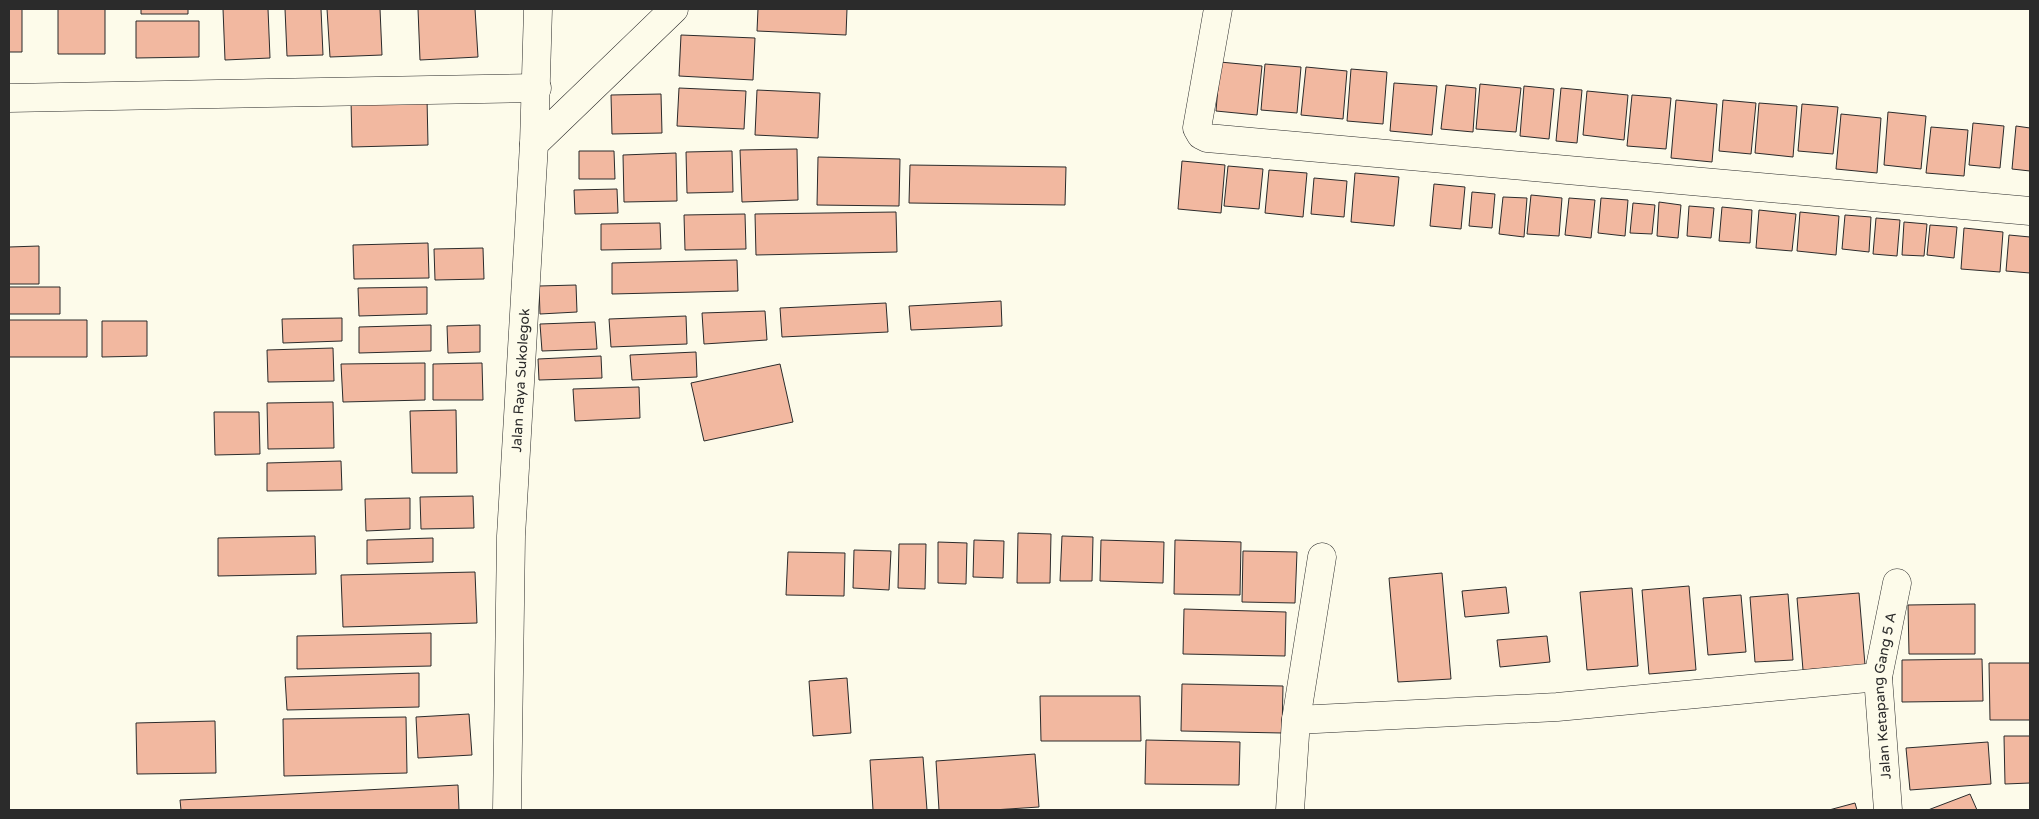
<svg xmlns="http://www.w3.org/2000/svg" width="2039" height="819" font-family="'Varela Round',sans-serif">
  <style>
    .building { fill: #f2b8a0; stroke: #2b2b2b }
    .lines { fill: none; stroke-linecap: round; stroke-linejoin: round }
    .minor-casing { stroke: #2b2b2b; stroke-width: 29 }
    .tertiary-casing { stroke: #2b2b2b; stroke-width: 29 }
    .minor { stroke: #fdfbea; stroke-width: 28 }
    .tertiary { stroke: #fdfbea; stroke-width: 28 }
    .labels { text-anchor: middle; stroke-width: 4; stroke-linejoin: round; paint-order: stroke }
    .street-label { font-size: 14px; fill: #2b2b2b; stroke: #fdfbea }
  </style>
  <rect width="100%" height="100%" fill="#fdfbea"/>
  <path class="building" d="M 9,9 L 22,9 L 22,52 L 9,52 Z
    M 58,9 L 105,9 L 105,54 L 58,54 Z
    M 141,9 L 188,9 L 188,14 L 141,14 Z
    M 223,9 L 268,9 L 270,58 L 225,60 Z
    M 285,9 L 321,9 L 323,55 L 287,56 Z
    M 327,9 L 380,9 L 382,55 L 330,57 Z
    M 418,9 L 475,9 L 478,57 L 420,60 Z
    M 758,9 L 847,9 L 846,35 L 757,31 Z
    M 136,21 L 199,21 L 199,57 L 136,58 Z
    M 681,35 L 755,38 L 753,80 L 679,76 Z
    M 1220,62 L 1262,66 L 1257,115 L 1216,111 Z
    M 1265,64 L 1301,67 L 1297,113 L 1261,110 Z
    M 1306,67 L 1347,71 L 1343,119 L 1301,115 Z
    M 1351,69 L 1387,72 L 1383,124 L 1347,121 Z
    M 1394,83 L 1437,86 L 1432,135 L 1390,131 Z
    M 1480,84 L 1521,88 L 1516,132 L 1476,129 Z
    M 1446,85 L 1476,88 L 1473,132 L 1441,129 Z
    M 1524,86 L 1554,89 L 1549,139 L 1520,136 Z
    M 679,88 L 746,91 L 744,129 L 677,126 Z
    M 1561,88 L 1582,90 L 1577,143 L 1556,141 Z
    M 757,90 L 820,93 L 818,138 L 755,135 Z
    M 1587,91 L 1628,95 L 1624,140 L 1583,135 Z
    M 661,94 L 662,133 L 612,134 L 611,95 Z
    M 1632,95 L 1671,98 L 1666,149 L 1627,146 Z
    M 427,98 L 428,145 L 352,147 L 351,100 Z
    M 1676,100 L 1717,104 L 1712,162 L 1671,158 Z
    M 1723,100 L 1756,103 L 1751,154 L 1719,151 Z
    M 1759,103 L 1797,106 L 1793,157 L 1755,153 Z
    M 1802,104 L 1838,107 L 1833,154 L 1798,151 Z
    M 1888,112 L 1926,116 L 1921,169 L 1884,165 Z
    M 1841,114 L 1881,118 L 1877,173 L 1836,169 Z
    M 1973,123 L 2004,126 L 2000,168 L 1969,165 Z
    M 2016,126 L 2030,128 L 2030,171 L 2012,169 Z
    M 1931,127 L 1968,130 L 1964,176 L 1926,173 Z
    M 797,149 L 798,200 L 742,202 L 740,150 Z
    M 579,151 L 614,151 L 615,179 L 579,179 Z
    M 732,151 L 733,192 L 687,193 L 686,152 Z
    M 676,153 L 677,201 L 624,202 L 623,155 Z
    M 818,157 L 900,159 L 899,206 L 817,205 Z
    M 1182,161 L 1225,165 L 1221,213 L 1178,209 Z
    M 910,165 L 1066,167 L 1065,205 L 909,203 Z
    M 1228,166 L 1263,169 L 1259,209 L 1224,206 Z
    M 1269,170 L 1307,173 L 1303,217 L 1265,213 Z
    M 1355,173 L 1399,177 L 1394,226 L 1351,222 Z
    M 1314,178 L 1347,181 L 1344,217 L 1311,214 Z
    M 1434,184 L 1465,187 L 1461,229 L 1430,226 Z
    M 617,189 L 618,213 L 575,214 L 574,190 Z
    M 1472,192 L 1495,194 L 1492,228 L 1469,226 Z
    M 1531,195 L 1562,198 L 1559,236 L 1527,234 Z
    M 1503,197 L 1527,198 L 1524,237 L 1499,234 Z
    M 1569,198 L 1595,200 L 1591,238 L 1565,235 Z
    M 1601,198 L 1628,200 L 1625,236 L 1598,233 Z
    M 1659,202 L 1681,205 L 1678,238 L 1657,236 Z
    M 1633,203 L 1655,205 L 1652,234 L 1630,233 Z
    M 1689,206 L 1714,208 L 1711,238 L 1687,236 Z
    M 1722,207 L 1752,210 L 1750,243 L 1719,241 Z
    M 1759,210 L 1796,214 L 1792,251 L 1756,248 Z
    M 896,212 L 897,252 L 756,255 L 755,214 Z
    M 1800,212 L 1839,216 L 1836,255 L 1797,251 Z
    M 745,214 L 746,249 L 685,250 L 684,215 Z
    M 1845,215 L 1871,217 L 1869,252 L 1842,249 Z
    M 1876,218 L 1900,220 L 1897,256 L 1873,254 Z
    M 1904,222 L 1927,224 L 1924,256 L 1902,255 Z
    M 660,223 L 661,249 L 601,250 L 601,224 Z
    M 1930,225 L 1957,227 L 1954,258 L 1927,255 Z
    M 1964,228 L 2003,232 L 2000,272 L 1961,269 Z
    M 2009,235 L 2030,237 L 2030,273 L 2006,271 Z
    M 428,243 L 429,278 L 354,279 L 353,245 Z
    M 39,246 L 39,284 L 9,284 L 9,247 Z
    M 483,248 L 484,279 L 435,280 L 434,249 Z
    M 737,260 L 738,291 L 612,294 L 612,263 Z
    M 576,285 L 577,312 L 540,314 L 539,286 Z
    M 9,287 L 60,287 L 60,314 L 9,314 Z
    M 427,287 L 427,314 L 359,316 L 358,288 Z
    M 1001,301 L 1002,326 L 911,330 L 909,306 Z
    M 886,303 L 888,332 L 782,337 L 780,308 Z
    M 765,311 L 767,340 L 704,344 L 702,313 Z
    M 686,316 L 687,344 L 611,347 L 609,319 Z
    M 342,318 L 342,341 L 283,343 L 282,319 Z
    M 9,320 L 87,320 L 87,357 L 9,357 Z
    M 102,321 L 147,321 L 147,356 L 102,357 Z
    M 595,322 L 597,349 L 542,351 L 540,324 Z
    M 431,325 L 431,351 L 359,353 L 359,327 Z
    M 480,325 L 480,352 L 448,353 L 447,326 Z
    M 333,348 L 334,381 L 268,382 L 267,350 Z
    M 696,352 L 697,377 L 632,380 L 630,355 Z
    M 601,356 L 602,378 L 539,380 L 538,359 Z
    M 425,363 L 425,400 L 343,402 L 341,364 Z
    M 482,363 L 483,400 L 433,400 L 433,364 Z
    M 780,364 L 793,422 L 704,441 L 691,383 Z
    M 639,387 L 640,418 L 575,421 L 573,389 Z
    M 333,402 L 334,448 L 268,449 L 267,403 Z
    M 456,410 L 457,473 L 412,473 L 410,411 Z
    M 214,412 L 259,412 L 260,454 L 215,455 Z
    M 341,461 L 342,490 L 267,491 L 267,463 Z
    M 473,496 L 474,528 L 421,529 L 420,497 Z
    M 410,498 L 410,529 L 366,531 L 365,499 Z
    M 1018,533 L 1051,534 L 1050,583 L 1017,583 Z
    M 315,536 L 316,574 L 218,576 L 218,538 Z
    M 1062,536 L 1093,537 L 1092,581 L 1060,581 Z
    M 433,538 L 433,562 L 367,564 L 367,540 Z
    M 974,540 L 1004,541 L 1003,578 L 973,577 Z
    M 1101,540 L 1164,542 L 1163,583 L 1100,581 Z
    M 1175,540 L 1241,542 L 1240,595 L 1174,594 Z
    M 938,542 L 967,543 L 966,584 L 938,583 Z
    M 899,544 L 926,544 L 925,589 L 898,588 Z
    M 854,550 L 891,551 L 889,590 L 853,588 Z
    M 1243,551 L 1297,552 L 1295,603 L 1242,602 Z
    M 788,552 L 845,553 L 844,596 L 786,595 Z
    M 475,572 L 477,623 L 343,627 L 341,575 Z
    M 1442,573 L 1451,679 L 1398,682 L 1389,578 Z
    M 1689,586 L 1696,670 L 1649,674 L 1642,590 Z
    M 1506,587 L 1509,613 L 1465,617 L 1462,591 Z
    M 1632,588 L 1638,666 L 1587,670 L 1580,592 Z
    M 1859,593 L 1865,665 L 1803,670 L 1797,598 Z
    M 1788,594 L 1793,660 L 1755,662 L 1750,597 Z
    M 1741,595 L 1746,652 L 1708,655 L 1703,598 Z
    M 1975,604 L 1975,654 L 1909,654 L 1908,605 Z
    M 1184,609 L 1286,612 L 1285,656 L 1183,654 Z
    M 431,633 L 431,666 L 297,669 L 297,636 Z
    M 1547,636 L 1550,662 L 1500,667 L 1497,640 Z
    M 1982,659 L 1983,701 L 1902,702 L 1902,660 Z
    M 1989,663 L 2030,663 L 2030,720 L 1990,720 Z
    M 419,673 L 419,707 L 287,710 L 285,677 Z
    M 847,678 L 851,733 L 813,736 L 809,681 Z
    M 1182,684 L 1283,686 L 1282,733 L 1181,731 Z
    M 1040,696 L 1140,696 L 1141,741 L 1041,741 Z
    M 469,714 L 472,755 L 418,758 L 416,717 Z
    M 406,717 L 407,773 L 284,776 L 283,719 Z
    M 215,721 L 216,773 L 137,774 L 136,723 Z
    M 2004,736 L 2030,736 L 2030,783 L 2005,784 Z
    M 1146,740 L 1240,742 L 1239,785 L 1145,784 Z
    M 1988,742 L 1991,784 L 1910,790 L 1906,748 Z
    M 1035,754 L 1039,807 L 993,810 L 939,810 L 936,761 Z
    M 923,757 L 927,810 L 873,810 L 870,760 Z
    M 458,785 L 459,810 L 181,810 L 180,800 Z
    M 1970,794 L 1977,810 L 1928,810 Z
    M 1855,803 L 1857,810 L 1829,810 Z"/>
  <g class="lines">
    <defs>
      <g id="minor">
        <path d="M 1218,9 L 1197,128 L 1201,135 L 1207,138 L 2030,211"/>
        <path d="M 9,98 L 537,88"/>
        <path d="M 534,144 L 538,9"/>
        <path d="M 1296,720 L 1557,707 L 1878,677"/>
        <path d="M 1290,810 L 1296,720 L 1322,557"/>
        <path id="s1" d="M 1888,810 L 1878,677 L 1897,583"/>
      </g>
      <g id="tertiary">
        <path id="s2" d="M 507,810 L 511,536 L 534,144 L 674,9"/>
      </g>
    </defs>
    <use href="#minor" class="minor-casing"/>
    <use href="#tertiary" class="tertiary-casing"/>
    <use href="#minor" class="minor"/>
    <use href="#tertiary" class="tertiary"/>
  </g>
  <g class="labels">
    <g class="street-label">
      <text dy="5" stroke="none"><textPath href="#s2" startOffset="430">Jalan Raya Sukolegok</textPath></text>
      <text dy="5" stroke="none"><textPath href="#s1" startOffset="115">Jalan Ketapang Gang 5 A</textPath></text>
    </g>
  </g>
  <rect width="2039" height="819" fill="none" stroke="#2b2b2b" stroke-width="20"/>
</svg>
